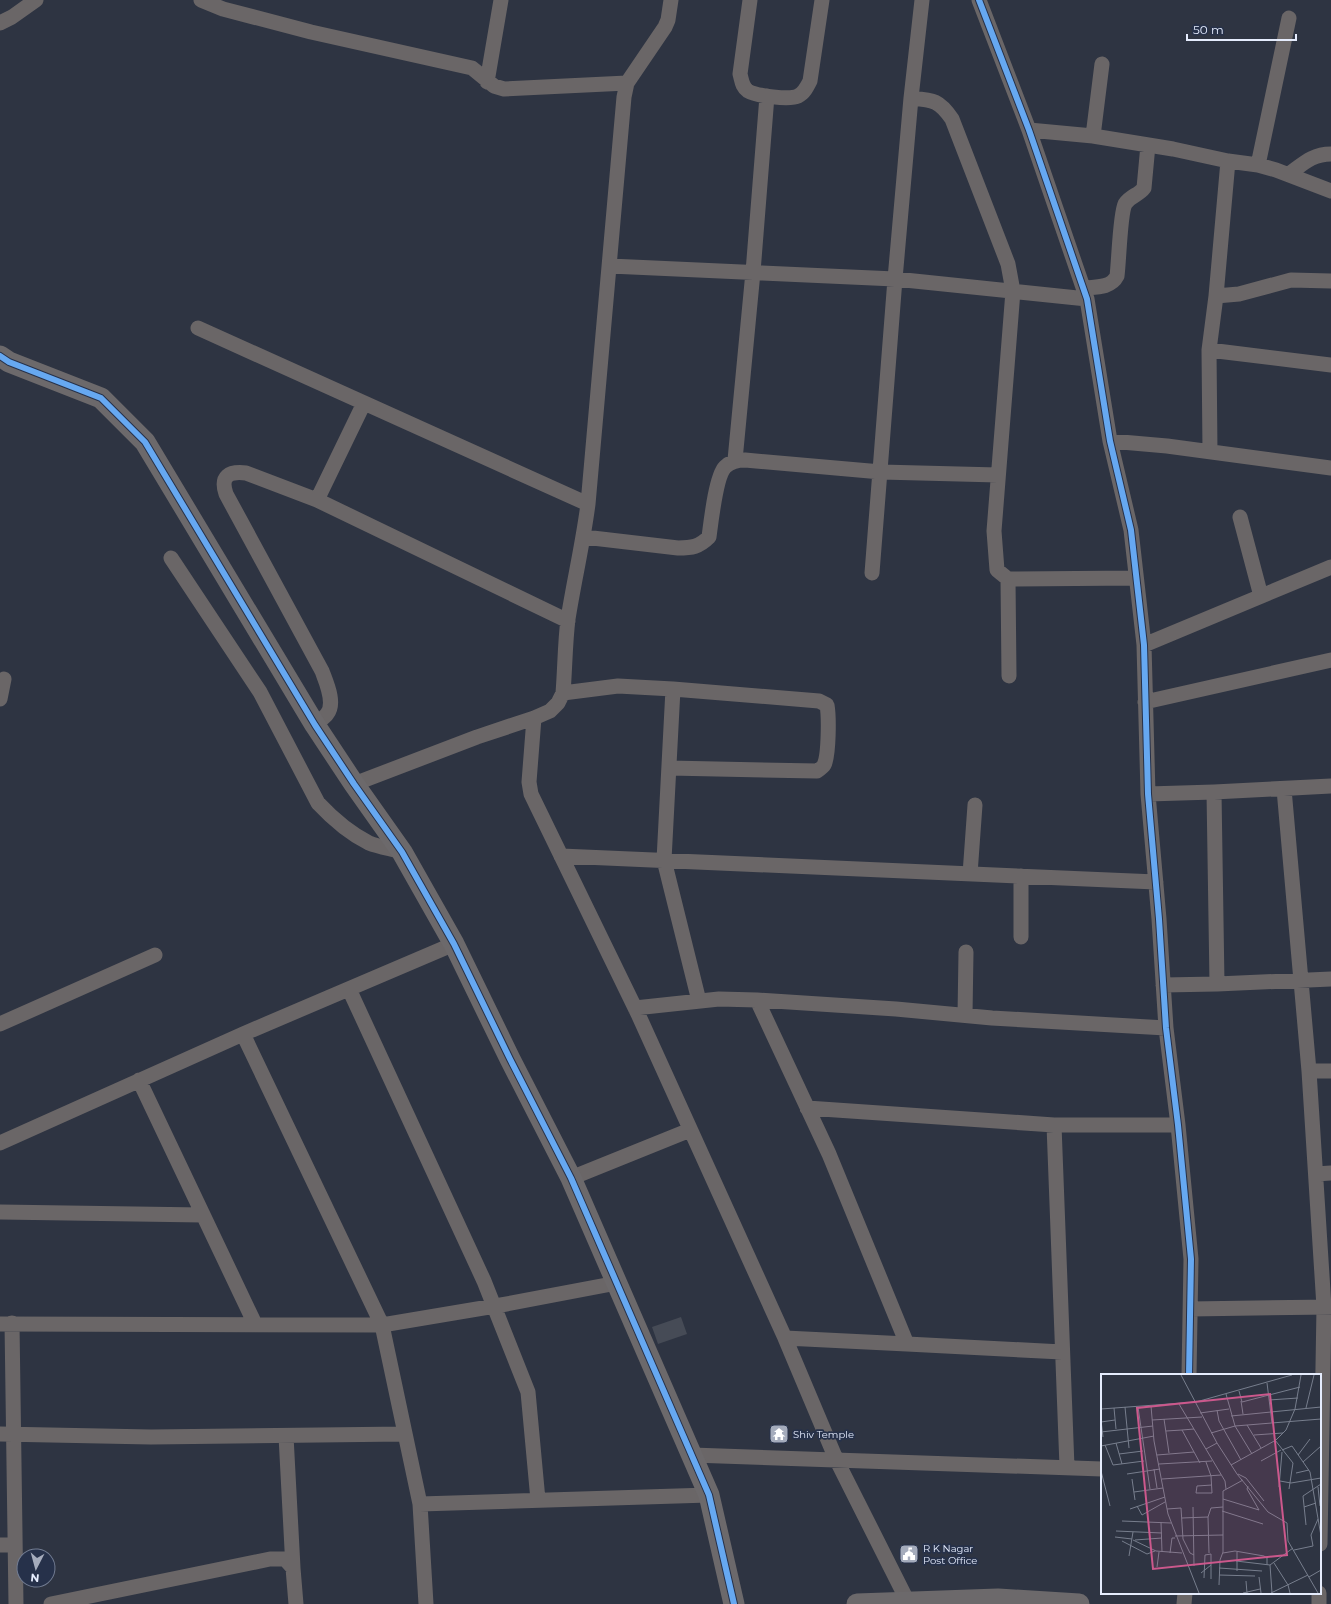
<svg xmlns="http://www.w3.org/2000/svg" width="1331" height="1604" font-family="Montserrat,sans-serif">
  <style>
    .building { fill: #464b56 }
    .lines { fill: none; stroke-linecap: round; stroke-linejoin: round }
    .street { stroke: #6a6667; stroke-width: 15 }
    .secondary { stroke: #6c696b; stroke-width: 21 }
    .cycleway-casing { stroke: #26314a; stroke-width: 8 }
    .cycleway { stroke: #66a8f1; stroke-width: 6 }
    .labels { text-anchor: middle; stroke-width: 3.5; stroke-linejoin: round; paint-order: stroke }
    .poi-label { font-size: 10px; fill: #e5ecfd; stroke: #26314a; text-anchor: start }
    .inset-road { fill: none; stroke: #777e8d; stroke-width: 1 }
    .view { fill: #cc588c; fill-opacity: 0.15; stroke: #cc588c; stroke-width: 2 }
    .inset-edge { fill: none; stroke: #e5ecfd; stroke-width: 2 }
  </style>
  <rect width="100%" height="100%" fill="#2e3442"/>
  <path class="building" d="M 681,1317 L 687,1334 L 658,1344 L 652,1327 Z
    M770 1433a9 9 0 1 1 18 0a9 9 0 1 1-18 0Z"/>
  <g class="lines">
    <path class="street" d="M 201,0 L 223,9 L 311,32 L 472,68 L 494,86 L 504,89 L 627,83
      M 750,0 L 740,74 C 742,81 742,87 748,91 C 756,96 790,100 798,96 C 804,93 807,87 810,81 L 822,0
      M 979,0 L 1029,130 L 1087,299 L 1110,441 L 1131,530 L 1144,645 L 1148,794 L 1159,919 L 1166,1028 L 1178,1125 L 1191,1259 L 1189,1375
      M 0,23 L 12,17 L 36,0
      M 487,82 L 501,0
      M 911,98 C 933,100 939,100 952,119 L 1008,264 L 1013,291 L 994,531 L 997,570 L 1008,579 L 1136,578
      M 1029,130 L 1093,136 L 1173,149 L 1228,161 L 1258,165 L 1276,170 L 1331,191
      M 1093,136 L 1102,64
      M 1258,165 L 1289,18
      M 1289,174 C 1303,164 1312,154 1331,154
      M 610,266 L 895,279 L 1087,299
      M 1084,288 C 1096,287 1111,288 1117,276 C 1119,261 1120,214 1125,204 C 1130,196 1139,195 1144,188 L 1148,145
      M 1216,296 L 1239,294 L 1291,280 L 1331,281
      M 198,328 L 588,504
      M 1209,350 L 1331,365
      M 1110,441 L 1167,446 L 1331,468
      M 1210,452 L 1209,350 L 1216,296 L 1228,161
      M 735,460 L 753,272 L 767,96
      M 317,500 L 364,403
      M 1240,517 L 1261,596
      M 584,537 L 678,548 C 692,548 699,547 709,537 C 711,522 716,476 725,467 C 731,461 738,460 745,460 L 881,472 L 998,475
      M 171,558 L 260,692 L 318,803 C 333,819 349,833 369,843 C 379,847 392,849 402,852
      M 872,573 L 895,279 L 911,98 L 922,0
      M 1008,579 L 1009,676
      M 1144,645 L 1331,567
      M 563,693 L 618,686 L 673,689
      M 0,699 L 4,679
      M 1145,702 L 1331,660
      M 534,718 L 529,782 L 531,794 L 638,1014 L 785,1338 L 836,1459 L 908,1602
      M 315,725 C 319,721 324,718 327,714 C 336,703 326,682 322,671 L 226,494 C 220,476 229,471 246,473 L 317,500 L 568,621
      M 669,768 L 817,771 C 820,769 823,767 824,765 C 829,755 829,716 827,705 L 819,701 L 673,689 L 664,860 L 699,1001
      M 354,784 L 477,737 L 534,718 L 550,711 L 558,703 L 563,693 C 565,668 565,643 568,619 C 574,581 583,543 588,504 L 624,97 L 627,83 L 665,27 L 668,20 L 671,0
      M 1284,789 L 1309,1071 L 1324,1307 L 1320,1544
      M 1214,792 L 1217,984
      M 1148,794 L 1214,792 L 1331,786
      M 561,856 L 1156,882
      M 970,874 L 975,805
      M 1021,876 L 1021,937
      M 1163,985 L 1217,984 L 1331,979
      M 349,989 L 484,1281 L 528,1392 L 538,1500
      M 757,1000 L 829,1154 L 907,1344 L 785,1338
      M 635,1008 L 719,999 L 757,1000 L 896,1009 L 992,1018 L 1166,1028
      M 965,1015 L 966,952
      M 0,1024 L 155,955
      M 243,1034 L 382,1325 L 420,1504 L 426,1604
      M 1309,1071 L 1331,1071
      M 139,1080 L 255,1324
      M 807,1108 L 1054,1125 L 1178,1125
      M 1054,1125 L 1067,1467
      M 0,1143 L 243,1034 L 454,944
      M 1316,1174 L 1331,1173
      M 571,1178 L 690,1130
      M 0,1212 L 203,1215
      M 1190,1309 L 1331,1307
      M 12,1323 L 16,1604
      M 0,1324 L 382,1325 L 501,1305 L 617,1283
      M 907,1344 L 1062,1352
      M 0,1434 L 151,1437 L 405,1434
      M 286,1436 L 293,1568
      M 692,1455 L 1102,1469
      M 420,1504 L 709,1495
      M 0,1545 L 15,1545
      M 51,1604 L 270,1559 L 285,1559 L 293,1568 L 296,1604
      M 1184,1604 L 1185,1593
      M 1319,1604 L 1319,1593"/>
    <path class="secondary" d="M 0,356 L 9,362 L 101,398 L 145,442 L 315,725 L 354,784 L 402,852 L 454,944 L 510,1059 L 571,1178 L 709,1495 L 734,1604
      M 857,1604 L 998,1599 L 1079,1604"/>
    <defs>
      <path id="cycleway" d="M 979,0 L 1029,130 L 1087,299 L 1110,441 L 1131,530 L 1144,645 L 1148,794 L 1159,919 L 1166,1028 L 1178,1125 L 1191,1259 L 1189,1375
        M 0,356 L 9,362 L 101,398 L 145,442 L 315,725 L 354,784 L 402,852 L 454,944 L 510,1059 L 571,1178 L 709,1495 L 734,1604"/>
    </defs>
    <use href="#cycleway" class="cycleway-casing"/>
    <use href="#cycleway" class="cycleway"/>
  </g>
  <defs>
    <symbol id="temple-square" viewBox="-11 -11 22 22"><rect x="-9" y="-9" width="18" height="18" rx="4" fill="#a5acbc" stroke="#26314a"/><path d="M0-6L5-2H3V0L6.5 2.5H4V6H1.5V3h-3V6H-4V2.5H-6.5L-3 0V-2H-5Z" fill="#fff"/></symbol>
    <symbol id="civic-square" viewBox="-11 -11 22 22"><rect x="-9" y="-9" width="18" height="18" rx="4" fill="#a5acbc" stroke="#26314a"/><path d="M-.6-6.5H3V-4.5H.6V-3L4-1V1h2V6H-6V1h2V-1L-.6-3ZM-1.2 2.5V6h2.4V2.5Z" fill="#fff"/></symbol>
  </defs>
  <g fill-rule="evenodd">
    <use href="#temple-square" x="768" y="1423" width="22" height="22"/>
    <use href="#civic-square" x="898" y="1543" width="22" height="22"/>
  </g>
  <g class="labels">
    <g class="poi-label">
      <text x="793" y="1438">Shiv Temple</text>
      <text x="923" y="1552">R K Nagar<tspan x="923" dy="12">Post Office</tspan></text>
    </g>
  </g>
  <g transform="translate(1101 1374)">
    <rect width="220" height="220" fill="#2e3442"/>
    <path class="inset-road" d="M 80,1 L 116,69 L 136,100 L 167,138 L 186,149 L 187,167 L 217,219M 166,9 L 171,49M 138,17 L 141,28 L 199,13M 125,20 L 134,52 L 151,80M 168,26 L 197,24M 140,27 L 142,40M 78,30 L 124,107 L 125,115M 50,32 L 53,67 L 67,140 L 98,219M 24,33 L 28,74M 37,33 L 49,115M 13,34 L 15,55M 205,34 L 213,1M 0,35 L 95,28 L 191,1M 116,36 L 118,47 L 140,86M 99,39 L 128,35M 130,42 L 220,33M 63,45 L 68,79M 0,46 L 2,63M 51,46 L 101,43M 0,48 L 14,46M 146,51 L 160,74M 93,55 L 81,56 L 99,89M 65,57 L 81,56M 0,58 L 52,52M 110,59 L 134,52 L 220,45M 153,61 L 182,59M 174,66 L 192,89 L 188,115M 15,69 L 21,90M 4,71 L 12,91 L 43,87M 0,72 L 53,62M 105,75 L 116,69M 181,76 L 191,72 L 209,98 L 220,162M 18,80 L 42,77M 56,81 L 93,78M 197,81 L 209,65M 160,87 L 180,76M 105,88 L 110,102 L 111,119 L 95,119 L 96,112 L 111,111M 202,88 L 220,72M 58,90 L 111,87M 130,91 L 175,66 L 185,56 L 194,35 L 200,1M 53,95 L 56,114M 0,97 L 9,132M 195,99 L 208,96M 26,100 L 59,95M 137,100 L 145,104 L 163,127M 31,105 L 34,126M 61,105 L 120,101M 179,107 L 190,109 L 220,104M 178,113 L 181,78M 217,113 L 219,132M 33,118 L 62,114M 122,125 L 158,136 L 146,115 L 147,112M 36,132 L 41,141 L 64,128M 92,133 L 93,192M 203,133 L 215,129M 29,135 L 64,123M 66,135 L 80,134 L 82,165 L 89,179 L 93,181M 121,137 L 162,150M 107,143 L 108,179M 81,144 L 107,143 L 110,134 L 122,133M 21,147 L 70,149M 60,148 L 61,178M 205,151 L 202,122 L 220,110M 15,157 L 61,159M 74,162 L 122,161M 14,163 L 31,165M 32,166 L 55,177 L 81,179M 34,166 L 61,164M 21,167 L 46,180 L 54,177M 193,176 L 212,172 L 210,161 L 217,145M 136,178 L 136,197M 69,179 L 71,164 L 74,164M 122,179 L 134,177 L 163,182 L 166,184 L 166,191M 28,182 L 32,158M 135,187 L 169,191 L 192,174M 173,189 L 187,211 L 189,219M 169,191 L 171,219M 56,193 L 58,178M 118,194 L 161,197M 100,199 L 110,191M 118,201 L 154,202M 158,203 L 160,219M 208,203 L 220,196M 103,204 L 104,181 L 110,180 L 110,205M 145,207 L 146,219M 118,211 L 119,186 L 122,178 L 122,117 L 142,106M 142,219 L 159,215M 170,219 L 207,201"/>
    <path class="view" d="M 169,20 L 186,181 L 52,195 L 36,34 Z"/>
    <rect width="220" height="220" class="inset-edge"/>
  </g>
  <g transform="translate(36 1568) rotate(186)"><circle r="19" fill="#26314a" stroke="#727c92"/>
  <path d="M0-3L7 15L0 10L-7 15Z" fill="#a5acbc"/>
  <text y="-6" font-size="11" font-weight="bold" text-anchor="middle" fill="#e5ecfd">N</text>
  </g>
  <path d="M1187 34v6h109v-6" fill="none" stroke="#e5ecfd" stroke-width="2"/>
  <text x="1193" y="34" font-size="12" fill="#e5ecfd" stroke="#26314a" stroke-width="3" paint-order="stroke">50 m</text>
</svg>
